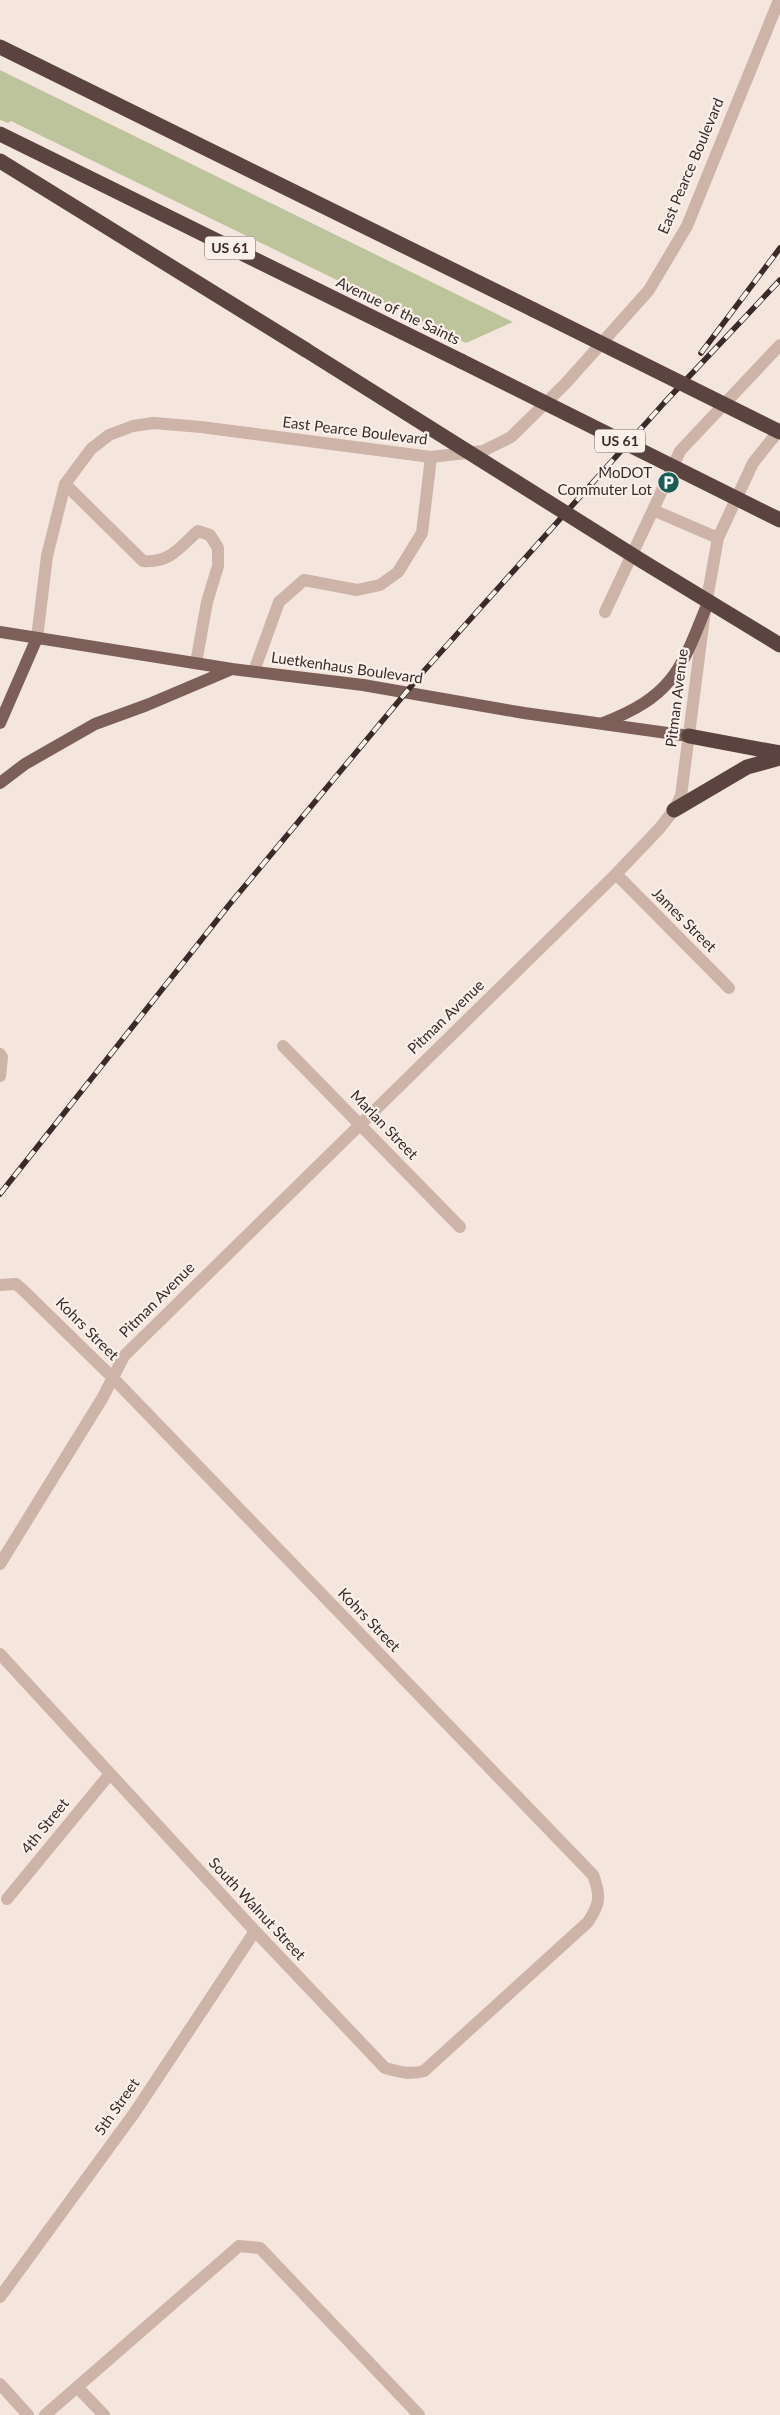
<svg xmlns="http://www.w3.org/2000/svg" width="780" height="2415" font-family="Lato,sans-serif">
  <style>
    .green { fill: #bdc49c }
    .lines { fill: none; stroke-linecap: round; stroke-linejoin: round }
    .minor { stroke: #cdb3a8; stroke-width: 12 }
    .major { stroke: #7c5f59; stroke-width: 12 }
    .highway { stroke: #5b433f; stroke-width: 15 }
    .rail-casing { stroke: #3a2b29; stroke-width: 5.5 }
    .rail { stroke: #fbf0ea; stroke-width: 4; stroke-dasharray: 11; stroke-linecap: butt }
    .highway-bridge { stroke: #5b433f; stroke-width: 15 }
    .labels { text-anchor: middle; stroke-width: 4.5; stroke-linejoin: round; paint-order: stroke }
    .shield { fill: #fbf0ea; stroke: #746663; stroke-width: 1 }
    .shield-label { font-size: 14px; font-weight: bold; fill: #3a2b29 }
    .street-label { font-size: 15px; fill: #3a2b29; stroke: #fbf0ea }
    .poi-label { font-size: 15px; fill: #3a2b29; stroke: #fbf0ea; text-anchor: end }
  </style>
  <rect width="100%" height="100%" fill="#f4e5dd"/>
  <path class="green" d="M 0,70 L 513,322 L 466,343 L 11,121 L 8,123 L 0,120 Z"/>
  <g class="lines">
    <path class="minor" d="M 65,484 L 143,561 C 170,563 179,548 198,531 L 210,535 L 218,548 L 218,566 L 207,602 L 196,663
      M 718,538 L 653,510 L 680,451 L 780,345
      M 605,612 L 653,510
      M 37,638 L 47,556 L 65,484 L 91,449 L 109,435 L 133,426 L 154,423 L 201,427 L 431,457 L 483,451 L 511,437 L 566,383 L 649,290 L 687,226 L 779,0
      M 254,671 L 279,602 L 304,580 L 357,590 L 380,585 L 398,572 L 422,533 L 431,457
      M 616,874 L 729,988
      M 283,1046 L 460,1227
      M 0,1054 L 2,1057 L 0,1076
      M 0,1285 L 16,1284 L 23,1290 L 112,1377 L 593,1875 C 601,1896 600,1904 588,1922 L 424,2071 C 410,2075 399,2072 385,2068 L 255,1931 L 0,1654
      M 0,1564 L 103,1397 L 124,1356 L 616,874 L 659,829 L 674,810 L 681,796 L 705,610 L 718,538 L 753,463 L 780,429
      M 7,1899 L 109,1775
      M 0,2297 L 135,2112 L 255,1931
      M 0,2384 L 28,2415
      M 77,2387 L 104,2415
      M 45,2415 L 239,2246 L 260,2248 L 419,2415"/>
    <path class="major" d="M 0,632 L 232,669 L 363,685 L 524,713 L 689,736
      M 0,723 L 37,638
      M 603,723 C 670,697 680,673 705,610
      M 0,783 L 25,764 L 95,724 L 147,705 L 232,669"/>
    <path class="highway" d="M 0,47 L 534,310
      M 0,134 L 461,361
      M 0,161 L 306,350
      M 689,736 L 780,753
      M 674,810 L 747,767 L 780,758"/>
    <defs>
      <path id="rail" d="M 701,353 L 780,248
        M 0,1194 L 229,905 L 423,672 L 664,403 L 780,280"/>
    </defs>
    <use href="#rail" class="rail-casing"/>
    <use href="#rail" class="rail"/>
    <path class="highway-bridge" d="M 534,310 L 780,432
      M 306,350 L 642,561 L 780,645
      M 461,361 L 780,520"/>
  </g>
  <defs>
    <symbol id="parking-disc" viewBox="-11 -11 22 22"><circle r="9.5" fill="#1b5e58" stroke="#fbf0ea"/><path d="M-3.5-5.5H1a3.5 3.5 0 0 1 0 7H-1V5.5H-3.5ZM-1-3.4V-.6H.8a1.4 1.4 0 0 0 0-2.8Z" fill="#fff"/></symbol>
  </defs>
  <g fill-rule="evenodd">
    <use href="#parking-disc" x="656" y="470" width="25" height="25"/>
  </g>
  <g class="labels">
    <g class="shield">
      <rect x="205" y="236.5" width="50" height="23" rx="4"/>
      <rect x="595" y="429.5" width="50" height="23" rx="4"/>
    </g>
    <g class="shield-label">
      <text x="230" y="253">US 61</text>
      <text x="620" y="446">US 61</text>
    </g>
    <g class="street-label">
      <text transform="translate(691 166) rotate(-67)" y="5">East Pearce Boulevard</text>
      <text transform="translate(398 311) rotate(26)" y="5">Avenue of the Saints</text>
      <text transform="translate(355 431) rotate(7)" y="5">East Pearce Boulevard</text>
      <text transform="translate(347 668) rotate(8)" y="5">Luetkenhaus Boulevard</text>
      <text transform="translate(677 698) rotate(-83)" y="5">Pitman Avenue</text>
      <text transform="translate(684 920) rotate(45)" y="5">James Street</text>
      <text transform="translate(446 1017) rotate(-44)" y="5">Pitman Avenue</text>
      <text transform="translate(384 1125) rotate(46)" y="5">Marlan Street</text>
      <text transform="translate(157 1300) rotate(-45)" y="5">Pitman Avenue</text>
      <text transform="translate(87 1329) rotate(45)" y="5">Kohrs Street</text>
      <text transform="translate(369 1620) rotate(46)" y="5">Kohrs Street</text>
      <text transform="translate(45 1826) rotate(-51)" y="5">4th Street</text>
      <text transform="translate(257 1909) rotate(47)" y="5">South Walnut Street</text>
      <text transform="translate(117 2107) rotate(-55)" y="5">5th Street</text>
    </g>
    <g class="poi-label">
      <text x="652" y="478">MoDOT<tspan x="652" dy="17">Commuter Lot</tspan></text>
    </g>
  </g>
</svg>
